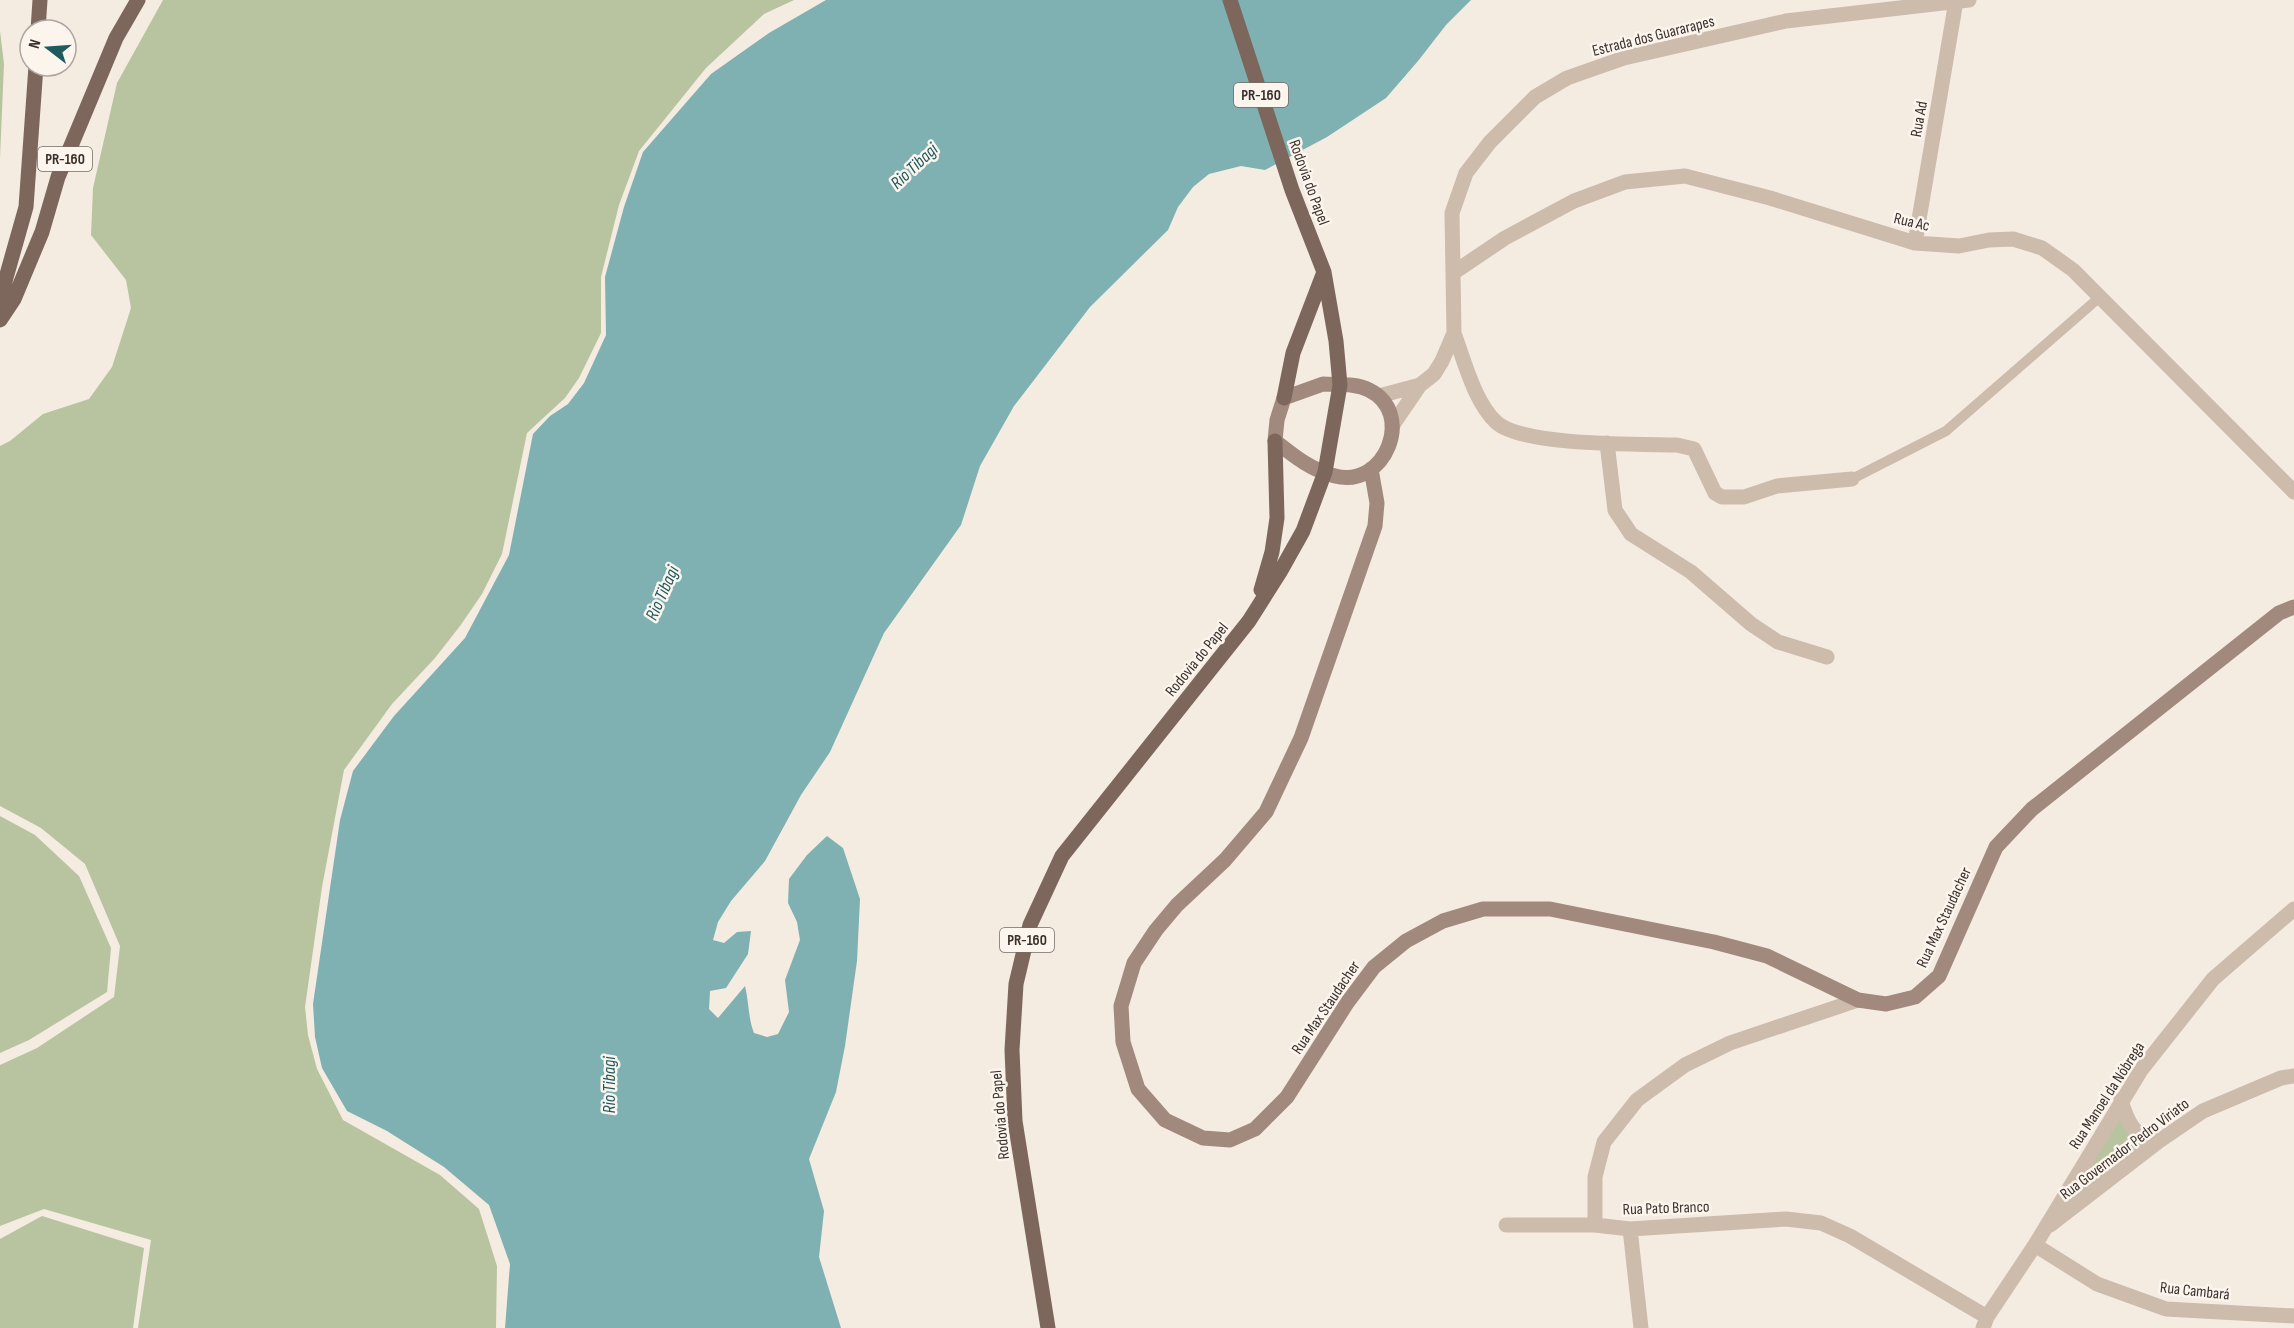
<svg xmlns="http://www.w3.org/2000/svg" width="2294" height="1328" font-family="'Sofia Sans Condensed',sans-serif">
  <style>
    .green { fill: #b8c4a0 }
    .water { fill: #7fb0b2 }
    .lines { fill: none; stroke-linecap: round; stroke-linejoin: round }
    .lane { stroke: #cdbbac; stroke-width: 10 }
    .street { stroke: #cdbbac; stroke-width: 15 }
    .secondary { stroke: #a18a7d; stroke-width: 15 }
    .primary { stroke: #7d675c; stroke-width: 15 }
    .labels { text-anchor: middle; stroke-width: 5; stroke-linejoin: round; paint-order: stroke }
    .shield { fill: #fbf5ee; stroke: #756b66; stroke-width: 1.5 }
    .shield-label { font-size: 15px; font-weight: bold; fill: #3b302b }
    .street-label { font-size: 16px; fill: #3b302b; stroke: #fbf5ee }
    .water-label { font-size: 18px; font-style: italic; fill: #1f5a5e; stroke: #fbf5ee }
  </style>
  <rect width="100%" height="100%" fill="#f4ebe1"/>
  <path class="green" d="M 163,0 L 794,0 L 764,14 L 706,68 L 639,151 L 619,205 L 601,277 L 601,333 L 579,378 L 565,398 L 527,433 L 502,554 L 482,594 L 460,626 L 435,658 L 392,704 L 344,770 L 322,887 L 305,1007 L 308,1035 L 317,1069 L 343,1120 L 440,1175 L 479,1209 L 497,1266 L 496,1328 L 138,1328 L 151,1240 L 44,1209 L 0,1226 L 0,1065 L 37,1048 L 114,997 L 120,946 L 85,864 L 41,828 L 0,806 L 0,446 L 10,441 L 43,414 L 89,399 L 112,367 L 131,308 L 126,280 L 91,235 L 93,188 L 117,83 Z
    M 0,31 L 4,64 L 0,158 Z
    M 0,816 L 35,835 L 79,876 L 111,948 L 107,992 L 29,1040 L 0,1053 Z
    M 2122,1110 L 2129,1134 L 2144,1146 L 2053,1217 Z
    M 42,1216 L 144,1248 L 133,1328 L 0,1328 L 0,1239 Z"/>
  <path class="water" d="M 826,0 L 1471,0 L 1446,25 L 1418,61 L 1386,98 L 1327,137 L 1265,170 L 1241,166 L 1209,174 L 1193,187 L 1178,207 L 1168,230 L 1090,307 L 1014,406 L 980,466 L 961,525 L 884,633 L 830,752 L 801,795 L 765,861 L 731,901 L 718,922 L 713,940 L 724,943 L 737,932 L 751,931 L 748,954 L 726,988 L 710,991 L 709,1009 L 718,1018 L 745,986 C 749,1002 748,1018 754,1033 L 767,1037 L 778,1034 L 789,1012 L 785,980 L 800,940 L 797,922 L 788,903 L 789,879 L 807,855 L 827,836 L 843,848 L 860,899 L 857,961 L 845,1046 L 836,1092 L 809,1159 L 824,1211 L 819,1257 L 841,1328 L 505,1328 L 510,1264 L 489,1205 L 444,1167 L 387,1131 L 347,1111 L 322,1068 L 315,1037 L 313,1004 L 340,820 L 353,771 L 394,716 L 465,638 L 509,555 L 533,434 L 550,416 L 568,404 L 584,383 L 606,335 L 605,277 L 624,207 L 643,152 L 711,74 L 769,33 Z"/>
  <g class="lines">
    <path class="lane" d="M 1852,479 L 1946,431 L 2101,296"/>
    <path class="street" d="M 1915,243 L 1956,1
      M 1453,273 L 1505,238 L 1574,201 L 1625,182 L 1685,176 L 1770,198 L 1915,243 L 1959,246 L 1989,240 L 2013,239 L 2042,248 L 2073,270 L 2294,492
      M 1454,333 C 1464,360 1475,404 1497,423 C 1524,446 1639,444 1677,445 L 1694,449 L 1715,493 L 1722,497 L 1744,497 L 1777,486 L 1852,479
      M 1379,396 L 1420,385
      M 1392,426 L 1420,385 L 1434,374 L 1442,361 L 1454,333 L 1452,213 L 1466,173 L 1490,142 L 1535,97 L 1567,78 L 1624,58 L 1786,21 L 1969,0
      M 1607,443 L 1615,510 L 1631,534 L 1691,572 L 1751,624 L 1778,642 L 1827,657
      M 1858,1000 L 1730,1043 L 1685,1065 L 1637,1100 L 1604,1142 L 1595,1177 L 1595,1225 L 1630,1229 L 1786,1219 L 1821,1223 L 1850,1236 L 1987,1317
      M 2121,1100 C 2127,1121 2134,1138 2159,1141
      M 1506,1225 L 1595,1225
      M 2050,1225 L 2159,1141 L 2203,1111 L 2281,1078 L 2294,1076
      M 1630,1229 L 1641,1328
      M 2035,1245 L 2097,1284 L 2166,1309 L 2294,1316
      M 1983,1328 L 1987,1317 L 2035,1245 L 2141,1070 L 2213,979 L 2294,909"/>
    <path class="secondary" d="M 1323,384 C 1338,385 1355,383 1369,390 C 1416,413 1385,489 1335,476 C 1311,470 1294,456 1275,441 L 1277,420 L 1284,398 Z
      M 1371,469 L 1377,503 L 1375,526 L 1301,738 L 1266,812 L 1225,860 L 1177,905 L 1156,930 L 1134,963 L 1121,1006 L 1123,1042 L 1138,1089 L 1165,1120 L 1203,1138 L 1230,1140 L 1255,1129 L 1287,1097 L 1347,1003 L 1374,967 L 1406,941 L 1443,921 L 1483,909 L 1550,909 L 1714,942 L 1767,956 L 1858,1000 L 1886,1004 L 1915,997 L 1939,976 L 1996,847 L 2032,809 L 2279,613 L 2294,607"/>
    <path class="primary" d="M 38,30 L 40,0
      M 0,299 L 26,207 L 36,66
      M 0,320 L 14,299 L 42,232 L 58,177 L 116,38 L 138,0
      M 1284,398 L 1293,353 L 1324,272
      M 1261,590 L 1272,552 L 1277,518 L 1275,441
      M 1048,1328 L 1015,1121 L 1012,1050 L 1016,984 L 1030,925 L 1062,856 L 1249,621 L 1280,572 L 1303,531 L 1325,472 L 1340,385 L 1336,341 L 1324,272 L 1292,190 L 1230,0"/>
  </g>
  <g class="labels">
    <g class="shield">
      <rect x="1234" y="83" width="54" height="24" rx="4.5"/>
      <rect x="38" y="147" width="54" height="24" rx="4.5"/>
      <rect x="1000" y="928" width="54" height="24" rx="4.5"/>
    </g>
    <g class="shield-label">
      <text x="1261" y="100">PR-160</text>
      <text x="65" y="164">PR-160</text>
      <text x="1027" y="945">PR-160</text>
    </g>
    <g class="street-label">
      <text transform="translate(1653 35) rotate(-14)" y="6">Estrada dos Guararapes</text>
      <text transform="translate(1918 119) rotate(-80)" y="6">Rua Ad</text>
      <text transform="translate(1310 182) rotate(70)" y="6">Rodovia do Papel</text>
      <text transform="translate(1912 221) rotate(13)" y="6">Rua Ac</text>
      <text transform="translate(1196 659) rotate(-51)" y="6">Rodovia do Papel</text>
      <text transform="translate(1943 917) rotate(-65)" y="6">Rua Max Staudacher</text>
      <text transform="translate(1325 1007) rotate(-56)" y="6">Rua Max Staudacher</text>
      <text transform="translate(2106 1095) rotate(-57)" y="6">Rua Manoel da Nóbrega</text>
      <text transform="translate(999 1115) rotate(-95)" y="6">Rodovia do Papel</text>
      <text transform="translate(2124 1148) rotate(-37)" y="6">Rua Governador Pedro Viriato</text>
      <text transform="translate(1666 1207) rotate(-2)" y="6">Rua Pato Branco</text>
      <text transform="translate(2195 1290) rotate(6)" y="6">Rua Cambará</text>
    </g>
    <g class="water-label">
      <text transform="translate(914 166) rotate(-43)" y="6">Rio Tibagi</text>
      <text transform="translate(662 593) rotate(-66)" y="6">Rio Tibagi</text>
      <text transform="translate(609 1085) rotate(-90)" y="6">Rio Tibagi</text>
    </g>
  </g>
  <g transform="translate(48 48) rotate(287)"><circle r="28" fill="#fbf5ee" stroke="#aea6a0" stroke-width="1.5"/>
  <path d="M0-4.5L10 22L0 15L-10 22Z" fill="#1f5a5e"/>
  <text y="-9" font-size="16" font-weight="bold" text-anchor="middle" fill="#3b302b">N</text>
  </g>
</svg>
